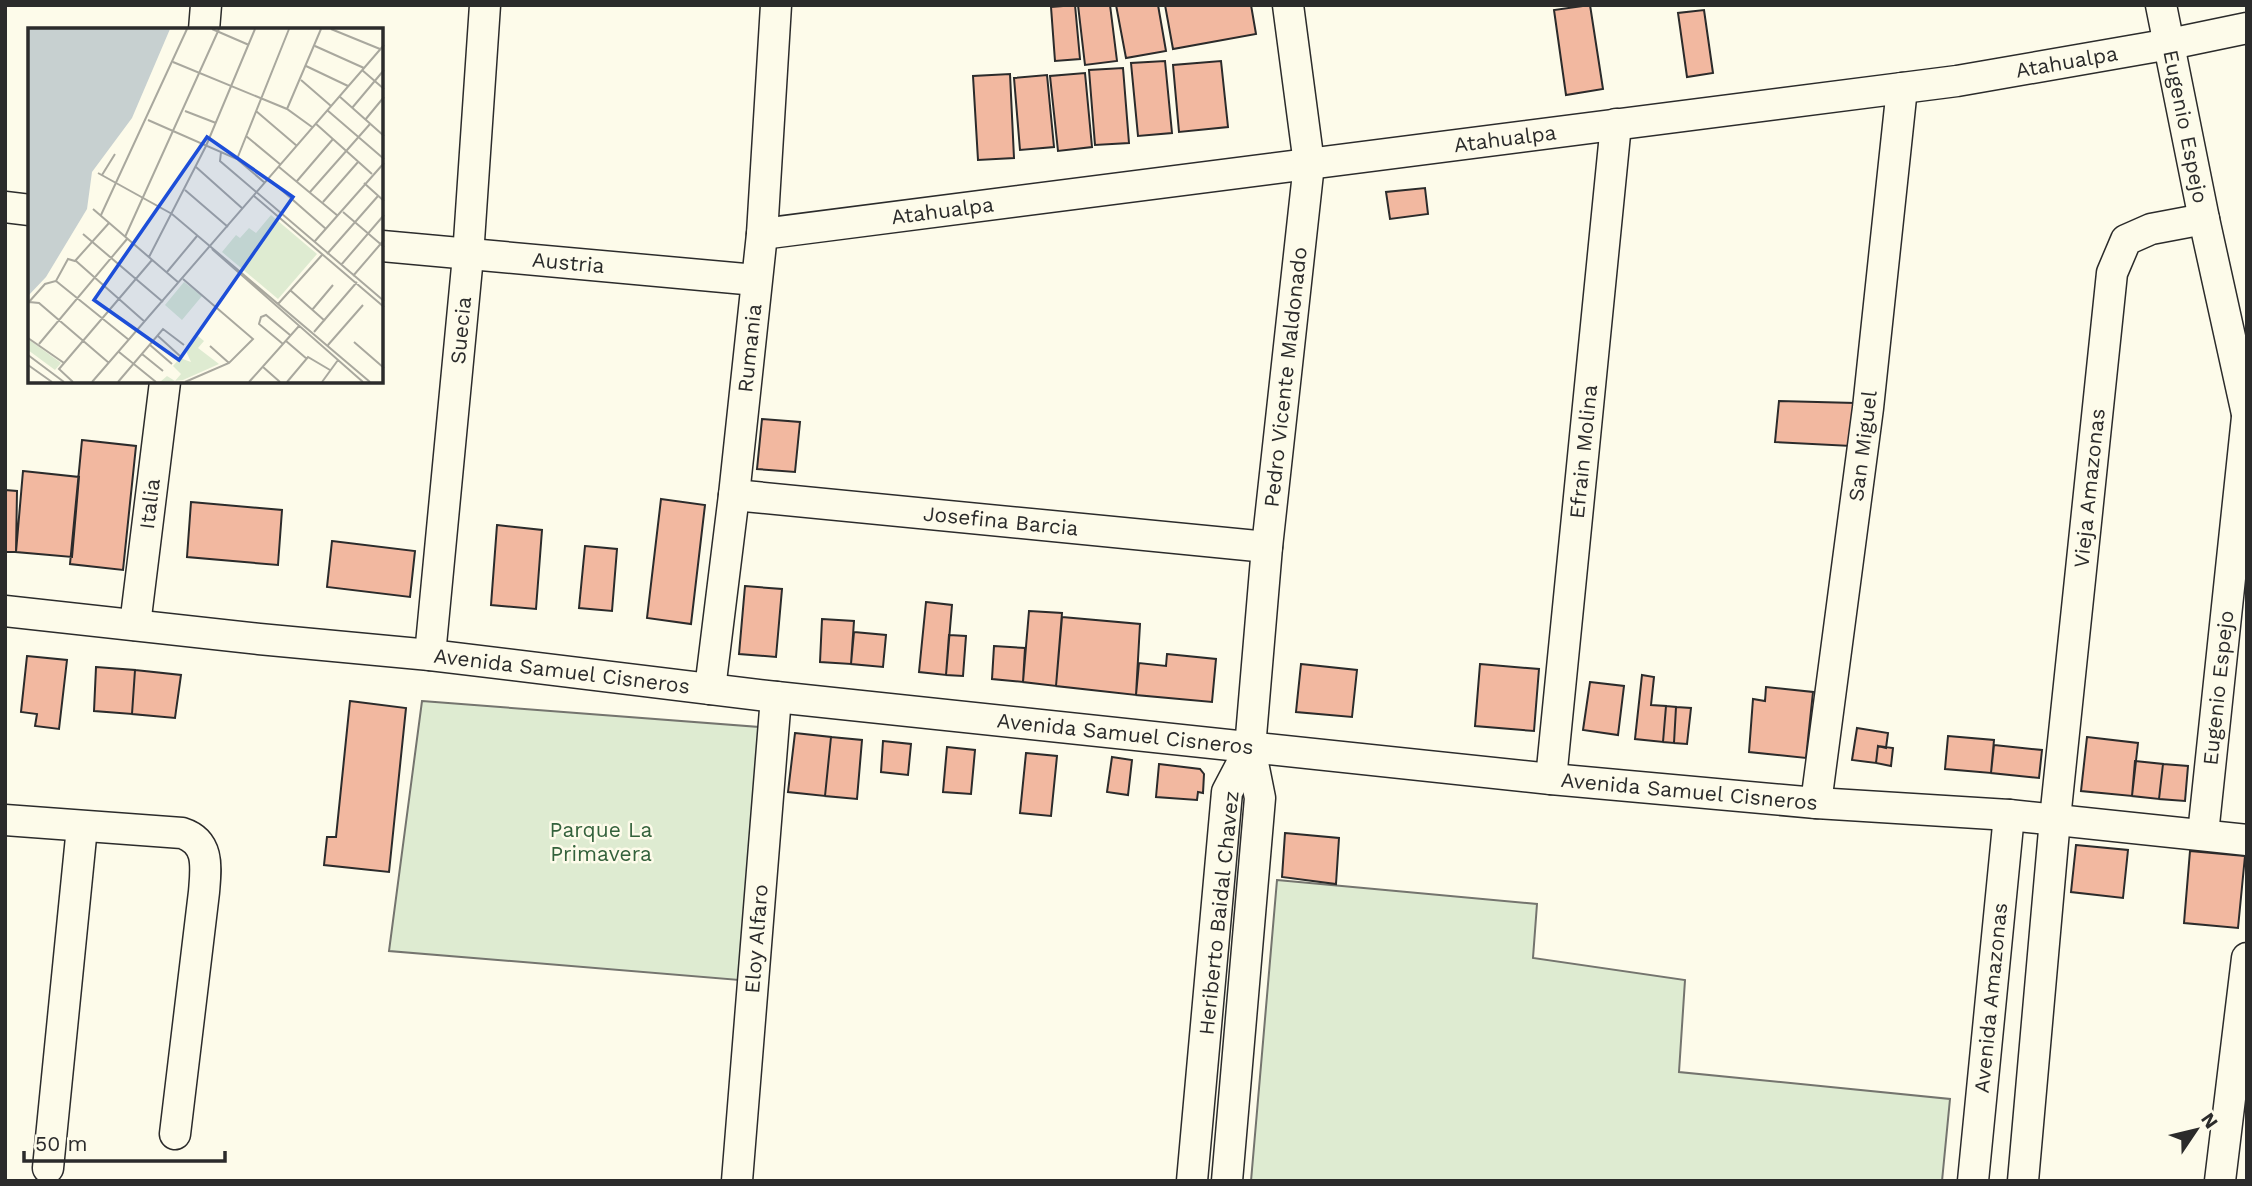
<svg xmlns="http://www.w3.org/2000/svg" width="2252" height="1186" font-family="'Work Sans',sans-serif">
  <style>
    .park { fill: #deebd1; stroke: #74746e; stroke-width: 2 }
    .building { fill: #f2b8a0; stroke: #2b2b2b; stroke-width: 2 }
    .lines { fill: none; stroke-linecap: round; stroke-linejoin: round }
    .minor-casing { stroke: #2b2b2b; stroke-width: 33 }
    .minor { stroke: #fdfbea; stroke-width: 30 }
    .labels { text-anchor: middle; stroke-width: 5; stroke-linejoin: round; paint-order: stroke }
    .street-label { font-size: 21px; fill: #2b2b2b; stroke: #fdfbea }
    .park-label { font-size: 21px; fill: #34623c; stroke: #fdfbea }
    .inset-road { fill: none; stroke: #a9a89e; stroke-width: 2 }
    .view { fill: #1d4ed8; fill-opacity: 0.15; stroke: #1d4ed8; stroke-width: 3.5 }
    .inset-edge { fill: none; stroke: #2b2b2b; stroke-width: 3.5 }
  </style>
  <rect width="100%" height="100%" fill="#fdfbea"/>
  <path class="park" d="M 422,701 L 759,727 L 739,980 L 389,951 Z
    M 1277,880 L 1537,904 L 1533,958 L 1685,980 L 1679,1072 L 1950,1099 L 1942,1181 L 1251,1181 Z"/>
  <path class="building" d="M 1075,5 L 1080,59 L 1055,61 L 1051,7 Z
    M 1078,5 L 1110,5 L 1117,61 L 1085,65 Z
    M 1116,5 L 1158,5 L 1166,51 L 1126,58 Z
    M 1165,5 L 1251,5 L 1256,34 L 1173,49 Z
    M 1590,5 L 1603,89 L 1566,95 L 1554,10 Z
    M 1704,10 L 1713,73 L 1687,77 L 1678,13 Z
    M 1165,61 L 1172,133 L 1138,136 L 1131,63 Z
    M 1221,61 L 1228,127 L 1179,132 L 1173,65 Z
    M 1123,68 L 1129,143 L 1095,145 L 1089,70 Z
    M 1085,73 L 1092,147 L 1058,151 L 1050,76 Z
    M 1010,74 L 1014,158 L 978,160 L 973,76 Z
    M 1047,75 L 1054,147 L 1020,150 L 1014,78 Z
    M 1425,188 L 1428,214 L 1390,219 L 1386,192 Z
    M 1779,401 L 1855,403 L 1851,446 L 1775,442 Z
    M 762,419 L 800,422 L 795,472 L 757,469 Z
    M 82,440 L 136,446 L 123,570 L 70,564 Z
    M 23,471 L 79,477 L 72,557 L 16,552 Z
    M 5,490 L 17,491 L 16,552 L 5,552 Z
    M 661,499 L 705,505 L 691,624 L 647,618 Z
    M 191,502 L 282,510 L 278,565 L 187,557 Z
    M 497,525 L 542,530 L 536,609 L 491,605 Z
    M 332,541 L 415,551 L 410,597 L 327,587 Z
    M 585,546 L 617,549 L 612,611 L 579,608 Z
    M 745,586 L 782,589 L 776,657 L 739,654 Z
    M 926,602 L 952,605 L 946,675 L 919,672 Z
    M 1029,611 L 1062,613 L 1056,686 L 1023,682 Z
    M 1062,617 L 1140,624 L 1136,695 L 1056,686 Z
    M 822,619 L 854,621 L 851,664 L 820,662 Z
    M 854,632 L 886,635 L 883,667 L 851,664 Z
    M 949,635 L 966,636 L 963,676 L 946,675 Z
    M 994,646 L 1025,648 L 1023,682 L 992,679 Z
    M 1167,654 L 1216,659 L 1212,702 L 1136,695 L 1139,663 L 1166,666 Z
    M 27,656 L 67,660 L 59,729 L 35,726 L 37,714 L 21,712 Z
    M 1301,664 L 1357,670 L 1352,717 L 1296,712 Z
    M 1480,664 L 1539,669 L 1534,731 L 1475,726 Z
    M 96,667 L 135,670 L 132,714 L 94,711 Z
    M 135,670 L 181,675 L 175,718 L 132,714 Z
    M 1642,675 L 1654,677 L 1651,705 L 1666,706 L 1663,742 L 1635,739 Z
    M 1590,682 L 1624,686 L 1618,735 L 1583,730 Z
    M 1766,687 L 1813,692 L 1806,758 L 1749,752 L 1753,699 L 1765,701 Z
    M 350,701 L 406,708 L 389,872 L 324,865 L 327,837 L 336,837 Z
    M 1666,706 L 1676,707 L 1674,743 L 1663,742 Z
    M 1676,707 L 1691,708 L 1687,744 L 1674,743 Z
    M 1857,728 L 1888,733 L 1886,748 L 1878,746 L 1876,763 L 1852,760 Z
    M 795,733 L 831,737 L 825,796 L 788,792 Z
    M 1948,736 L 1994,740 L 1991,773 L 1945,769 Z
    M 831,737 L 862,740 L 857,799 L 825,796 Z
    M 2087,737 L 2138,743 L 2132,796 L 2081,791 Z
    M 883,741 L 911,744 L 908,775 L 881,772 Z
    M 1994,745 L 2042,750 L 2039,778 L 1991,773 Z
    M 1878,746 L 1893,748 L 1891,766 L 1876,763 Z
    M 947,747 L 975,750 L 971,794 L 943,792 Z
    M 1026,753 L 1057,756 L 1051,816 L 1020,813 Z
    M 1112,757 L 1132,760 L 1128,795 L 1107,792 Z
    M 2135,761 L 2163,764 L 2159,799 L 2132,796 Z
    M 1159,764 L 1200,769 L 1204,774 L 1203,793 L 1198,792 L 1197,800 L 1156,797 Z
    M 2163,764 L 2188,766 L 2185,801 L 2159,799 Z
    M 1285,833 L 1339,838 L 1336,884 L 1282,877 Z
    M 2076,845 L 2128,850 L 2123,898 L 2071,892 Z
    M 2190,851 L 2245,856 L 2238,928 L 2184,923 Z"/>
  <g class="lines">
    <defs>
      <g id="minor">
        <path id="s1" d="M 2161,5 L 2204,219 L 2247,414"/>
        <path d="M 204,30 L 206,5"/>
        <path d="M 5,207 L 30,210"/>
        <path id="s2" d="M 762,234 L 1957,81 L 2170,44 L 2247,28"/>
        <path id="s3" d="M 382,246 L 756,280"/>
        <path id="s4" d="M 734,495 L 1267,547"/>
        <path id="s5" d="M 5,611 L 259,639 L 430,655 L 776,697 L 1551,779 L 1816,803 L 2009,815 L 2247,840"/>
        <path id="s6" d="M 135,625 L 165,382"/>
        <path id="s7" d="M 430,655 L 468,256 L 485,5"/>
        <path id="s8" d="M 710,689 L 734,495 L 762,234 L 776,5"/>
        <path id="s9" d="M 1551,779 L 1616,124"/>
        <path id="s10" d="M 1816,803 L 1868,408 L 1902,88"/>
        <path d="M 5,820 L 182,833 C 210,842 206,868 204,892 L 175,1134"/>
        <path id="s11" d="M 2203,834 L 2247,417"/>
        <path d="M 48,1168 L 82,827"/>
        <path id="s12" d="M 737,1181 L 776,697"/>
        <path d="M 1192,1181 L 1227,792 L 1250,748"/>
        <path id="s13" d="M 1227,1181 L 1260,798 L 1250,748 L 1267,547 L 1309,164 L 1288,5"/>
        <path id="s14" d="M 1973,1181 L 2009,815"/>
        <path id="s15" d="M 2023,1181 L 2055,819 L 2112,273 L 2126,240 L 2151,229 L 2204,219"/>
        <path d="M 2220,1181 L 2247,958"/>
      </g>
    </defs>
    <use href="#minor" class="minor-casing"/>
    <use href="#minor" class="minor"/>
  </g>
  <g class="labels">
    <g class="street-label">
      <text dy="7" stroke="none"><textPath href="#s2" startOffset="1316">Atahualpa</textPath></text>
      <text dy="7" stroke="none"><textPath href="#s1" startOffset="124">Eugenio Espejo</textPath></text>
      <text dy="7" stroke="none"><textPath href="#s2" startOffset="749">Atahualpa</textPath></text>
      <text dy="7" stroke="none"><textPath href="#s2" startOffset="182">Atahualpa</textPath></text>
      <text dy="7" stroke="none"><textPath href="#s3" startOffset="187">Austria</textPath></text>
      <text dy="7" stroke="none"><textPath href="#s7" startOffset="326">Suecia</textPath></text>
      <text dy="7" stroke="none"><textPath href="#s8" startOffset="343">Rumania</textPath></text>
      <text dy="7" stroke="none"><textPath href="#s13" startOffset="808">Pedro Vicente Maldonado</textPath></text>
      <text dy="7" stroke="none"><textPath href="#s10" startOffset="360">San Miguel</textPath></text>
      <text dy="7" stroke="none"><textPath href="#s9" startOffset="329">Efrain Molina</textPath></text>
      <text dy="7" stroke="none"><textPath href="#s15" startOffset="696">Vieja Amazonas</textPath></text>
      <text dy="7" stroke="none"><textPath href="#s6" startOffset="122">Italia</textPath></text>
      <text dy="7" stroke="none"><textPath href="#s4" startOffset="268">Josefina Barcia</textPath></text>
      <text dy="7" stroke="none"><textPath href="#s5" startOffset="560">Avenida Samuel Cisneros</textPath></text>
      <text dy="7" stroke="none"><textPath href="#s11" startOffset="147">Eugenio Espejo</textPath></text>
      <text dy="7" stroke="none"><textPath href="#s5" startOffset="1127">Avenida Samuel Cisneros</textPath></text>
      <text dy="7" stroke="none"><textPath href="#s5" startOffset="1694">Avenida Samuel Cisneros</textPath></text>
      <text transform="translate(1219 913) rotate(-84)" y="7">Heriberto Baidal Chavez</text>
      <text dy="7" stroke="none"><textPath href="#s12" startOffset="243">Eloy Alfaro</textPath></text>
      <text dy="7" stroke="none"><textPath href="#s14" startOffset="184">Avenida Amazonas</textPath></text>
    </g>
    <g class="park-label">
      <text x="601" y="837">Parque La<tspan x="601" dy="24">Primavera</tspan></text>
    </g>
  </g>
  <g transform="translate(28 28)">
    <rect width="355" height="355" fill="#fdfbea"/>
    <path d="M 243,187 L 289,226 L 250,271 L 194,224 L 208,207 L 212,210 L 221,200 L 228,205 ZM 156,254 L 174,268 L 154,292 L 137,277 ZM 170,308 L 176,313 L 170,320 L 191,336 L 155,352 L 132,354 L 139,348 L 147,353 L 153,346 L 145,338 L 152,330 L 163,334 L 158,323 ZM 0,311 L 33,335 L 27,342 L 0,322 Z" fill="#deebd1"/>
    <path d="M 0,1 L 142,1 L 104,90 L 64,144 L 59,181 L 18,249 L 0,268 Z" fill="#c7d0d0"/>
    <path class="inset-road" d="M 184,1 L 221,17M 303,1 L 352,21M 287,18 L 336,40M 145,34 L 259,81 L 284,99M 278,38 L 320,58M 334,42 L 356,61M 273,52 L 303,78M 311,68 L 356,108M 324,80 L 356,42M 259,81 L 293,1M 299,82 L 356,131M 157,83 L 188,95M 228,83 L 269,118M 120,92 L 209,131 L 237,155M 337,92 L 356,69M 287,95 L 344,146M 218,108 L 253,137M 193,124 L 192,133 L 356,273M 209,131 L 261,1M 168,139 L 215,181M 251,139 L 310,188M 70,145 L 144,186 L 342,354M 74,147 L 87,126M 241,151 L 298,201M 269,153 L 305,111M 336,155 L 356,173M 157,162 L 200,199M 282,164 L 342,96M 226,168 L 356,279M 295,174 L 330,134M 65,181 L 151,255M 315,184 L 356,219M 73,187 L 159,1M 55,206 L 135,274M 97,209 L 191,1M 287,213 L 356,135M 184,221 L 335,354M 299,226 L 350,168M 121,229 L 178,118 L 227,1M 48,233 L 117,294M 313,237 L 356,187M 139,244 L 169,208M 325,248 L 356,212M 155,251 L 225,311 L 201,335 L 157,354M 28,253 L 101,312M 262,262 L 297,293M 1,274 L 11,275 L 81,335M 0,275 L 17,256 L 28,253 L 40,231 L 47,233 L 81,195M 250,276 L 294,227M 284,282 L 305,257M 286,304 L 329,254M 130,308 L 152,328M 0,310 L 36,335M 258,313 L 279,331M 326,314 L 356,340M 11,316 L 99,211M 255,316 L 231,296 L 233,289 L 238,287 L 262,307M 122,317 L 144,336M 300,317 L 335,277M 182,318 L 201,335M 91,324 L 128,354M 114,326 L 135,343M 0,327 L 36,354M 0,337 L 24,354M 235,339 L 252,354M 45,354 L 31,341 L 124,232M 64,354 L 356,17M 90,354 L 135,301 L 156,317M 221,354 L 271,298M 259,354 L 280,329 L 302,342M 294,354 L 310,332"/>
    <path class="view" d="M 179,109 L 265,169 L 151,332 L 66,272 Z"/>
    <rect width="355" height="355" class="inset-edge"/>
  </g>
  <rect width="2252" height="1186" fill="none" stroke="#2b2b2b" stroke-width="14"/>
  <g transform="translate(2196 1130) rotate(55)" stroke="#fdfbea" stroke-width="5" paint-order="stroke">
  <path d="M0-5L12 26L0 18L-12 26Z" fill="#2b2b2b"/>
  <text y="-10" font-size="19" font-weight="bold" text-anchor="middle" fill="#2b2b2b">N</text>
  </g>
  <path d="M24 1151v10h201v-10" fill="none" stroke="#2b2b2b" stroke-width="3.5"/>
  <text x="35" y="1151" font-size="21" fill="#2b2b2b" stroke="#fdfbea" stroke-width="5" paint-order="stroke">50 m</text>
</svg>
